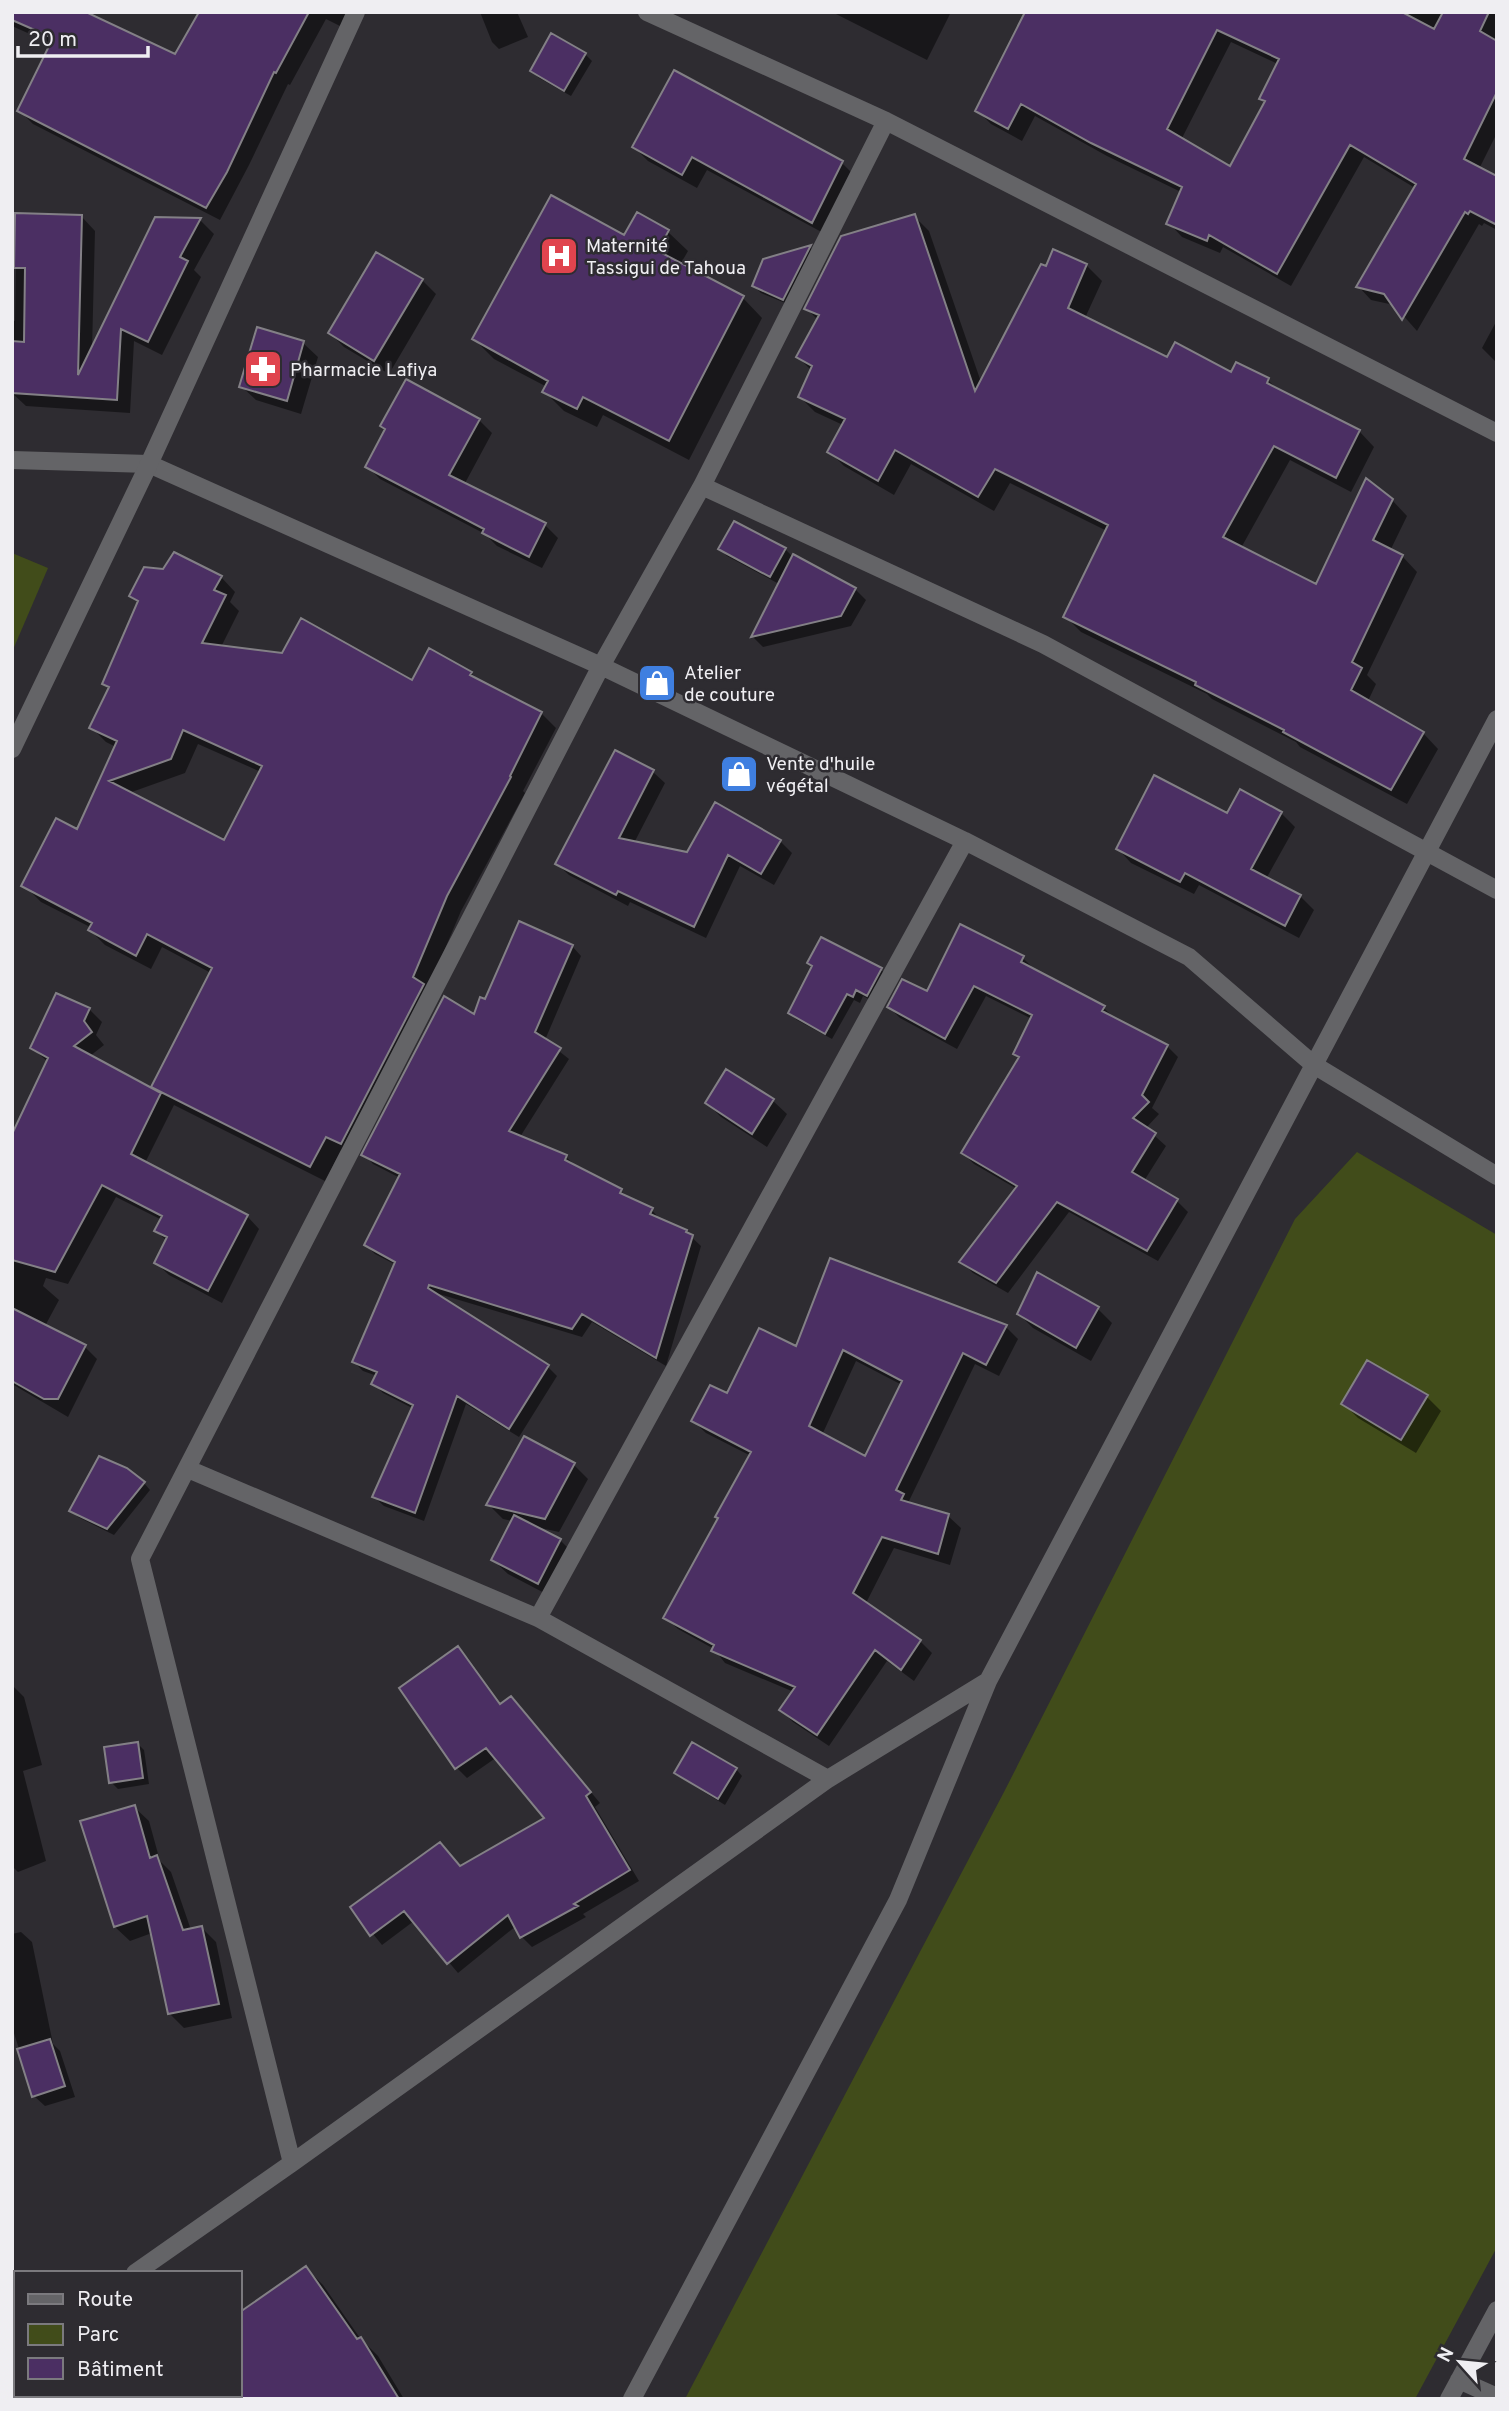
<svg xmlns="http://www.w3.org/2000/svg" width="1509" height="2411" font-family="Overpass,sans-serif">
  <style>
    .green { fill: #414c1a }
    .shadow { fill: #0007; fill-rule: evenodd }
    .building { fill: #4b2f63; stroke: #838086; stroke-width: 2; fill-rule: evenodd }
    .lines { fill: none; stroke-linecap: round; stroke-linejoin: round }
    .minor { stroke: #646467; stroke-width: 18 }
    .tertiary { stroke: #646467; stroke-width: 18 }
    .labels { text-anchor: middle; stroke-width: 5; stroke-linejoin: round; paint-order: stroke }
    .poi-label { font-size: 19px; fill: #efeef2; stroke: #2e2c31; text-anchor: start }
  </style>
  <rect width="100%" height="100%" fill="#2e2c31"/>
  <path class="green" d="M 12,553 L 48,568 L 12,652 Z
    M 1357,1152 L 1497,1235 L 1497,2247 L 1415,2399 L 685,2399 L 1004,1792 L 1295,1219 Z"/>
  <path class="shadow" d="M 12,12 L 176,56 L 201,12 L 349,12 L 342,27 L 326,19 L 290,85 L 288,84 L 249,165 L 220,220 L 33,124 L 19,110 L 52,44 L 12,26 Z
    M 480,12 L 517,12 L 528,37 L 499,49 L 492,42 Z
    M 832,12 L 951,12 L 927,60 Z
    M 1021,12 L 1497,12 L 1497,37 L 1494,41 L 1497,43 L 1497,133 L 1479,169 L 1497,178 L 1497,230 L 1484,223 L 1482,226 L 1479,224 L 1417,331 L 1394,305 L 1371,300 L 1358,286 L 1415,188 L 1364,157 L 1291,286 L 1223,247 L 1220,253 L 1182,237 L 1169,223 L 1181,192 L 1107,156 L 1035,116 L 1022,141 L 991,124 L 977,110 L 1024,14 ZM 1231,42 L 1278,64 L 1261,98 L 1266,103 L 1231,168 L 1181,140 Z
    M 585,54 L 592,61 L 571,96 L 539,78 L 532,71 Z
    M 634,147 L 842,163 L 856,177 L 827,235 L 707,170 L 697,188 L 648,161 Z
    M 12,215 L 81,216 L 95,231 L 92,350 L 200,220 L 214,234 L 194,270 L 201,277 L 162,355 L 134,341 L 130,413 L 26,406 L 12,393 L 12,320 L 15,321 L 16,263 L 12,263 Z
    M 914,216 L 929,231 L 981,382 L 1054,251 L 1086,265 L 1102,281 L 1085,318 L 1168,360 L 1232,374 L 1268,380 L 1279,391 L 1359,431 L 1374,447 L 1351,492 L 1290,460 L 1241,548 L 1316,587 L 1392,500 L 1407,516 L 1390,551 L 1402,556 L 1417,572 L 1367,675 L 1376,684 L 1368,701 L 1423,733 L 1438,749 L 1407,804 L 1300,747 L 1296,742 L 1212,699 L 1207,694 L 1081,632 L 1065,616 L 1107,531 L 1010,483 L 994,511 L 911,464 L 894,495 L 844,466 L 829,451 L 843,425 L 815,412 L 800,397 L 812,371 L 798,357 L 818,320 L 806,308 Z
    M 668,232 L 688,251 L 680,265 L 743,298 L 762,318 L 689,460 L 603,415 L 597,427 L 564,411 L 545,392 L 547,387 L 494,359 L 474,339 Z
    M 810,247 L 816,253 L 790,305 L 761,293 L 754,286 L 765,261 Z
    M 422,280 L 436,294 L 389,374 L 344,347 L 330,333 Z
    M 1497,320 L 1497,363 L 1482,348 Z
    M 303,343 L 318,357 L 301,414 L 256,400 L 241,386 Z
    M 479,420 L 492,433 L 464,485 L 545,525 L 558,538 L 542,568 L 497,546 L 485,534 L 380,479 L 367,466 Z
    M 720,549 L 785,549 L 793,557 L 855,589 L 866,600 L 851,626 L 763,647 L 753,637 L 779,584 L 727,556 Z
    M 221,577 L 235,592 L 230,602 L 239,611 L 221,647 L 413,682 L 471,673 L 479,681 L 541,713 L 556,728 L 523,791 L 525,793 L 461,911 L 356,1158 L 341,1150 L 325,1181 L 174,1105 L 145,1163 L 247,1216 L 259,1229 L 222,1303 L 169,1275 L 156,1263 L 167,1241 L 156,1231 L 162,1220 L 116,1197 L 68,1284 L 46,1278 L 43,1286 L 59,1300 L 45,1326 L 85,1347 L 97,1359 L 68,1417 L 12,1384 L 12,1126 L 17,1128 L 48,1062 L 32,1048 L 89,1009 L 102,1022 L 96,1035 L 104,1045 L 90,1056 L 152,1090 L 211,973 L 162,947 L 151,969 L 105,945 L 90,930 L 92,928 L 41,902 L 26,887 L 77,832 L 116,747 L 106,742 L 92,728 L 110,689 L 104,683 L 139,603 L 131,596 ZM 198,744 L 261,772 L 224,842 L 129,793 L 185,773 Z
    M 653,772 L 665,783 L 634,843 L 688,854 L 780,841 L 792,853 L 774,885 L 740,866 L 706,938 L 630,902 L 628,906 L 569,875 L 557,864 Z
    M 1241,791 L 1281,813 L 1295,827 L 1266,879 L 1300,896 L 1314,910 L 1299,938 L 1199,885 L 1194,894 L 1131,863 L 1118,849 L 1228,816 Z
    M 572,946 L 581,956 L 545,1040 L 569,1059 L 520,1137 L 566,1157 L 576,1166 L 621,1191 L 629,1199 L 652,1210 L 661,1221 L 686,1232 L 701,1246 L 666,1366 L 592,1322 L 582,1337 L 439,1294 L 438,1296 L 548,1367 L 557,1376 L 519,1437 L 466,1404 L 424,1521 L 384,1506 L 374,1497 L 414,1409 L 383,1393 L 373,1383 L 377,1376 L 363,1371 L 354,1362 L 396,1265 L 375,1254 L 366,1245 L 400,1178 L 373,1164 L 364,1154 L 486,1001 Z
    M 1023,958 L 1034,969 L 1104,1008 L 1115,1019 L 1167,1046 L 1178,1057 L 1152,1108 L 1159,1114 L 1146,1128 L 1166,1146 L 1144,1181 L 1177,1201 L 1188,1212 L 1158,1261 L 1069,1212 L 1008,1293 L 973,1273 L 962,1262 L 1017,1189 L 974,1164 L 963,1153 L 1020,1059 L 1015,1054 L 1032,1019 L 986,996 L 957,1049 L 900,1018 L 889,1007 Z
    M 809,963 L 881,970 L 888,976 L 874,1002 L 863,996 L 860,1003 L 854,1000 L 832,1039 L 797,1020 L 790,1013 L 814,968 Z
    M 772,1100 L 787,1114 L 767,1147 L 721,1117 L 707,1103 Z
    M 1098,1309 L 1112,1323 L 1091,1361 L 1033,1328 L 1019,1314 Z
    M 1006,1327 L 1018,1339 L 999,1376 L 975,1364 L 909,1501 L 913,1505 L 948,1516 L 961,1528 L 950,1565 L 894,1548 L 866,1603 L 920,1641 L 932,1653 L 914,1681 L 887,1661 L 829,1746 L 793,1722 L 781,1710 L 794,1692 L 725,1663 L 714,1649 L 678,1629 L 665,1617 L 751,1456 L 706,1433 L 693,1421 L 797,1348 ZM 856,1361 L 902,1385 L 866,1459 L 822,1435 Z
    M 1427,1397 L 1441,1411 L 1416,1453 L 1358,1418 L 1344,1404 Z
    M 574,1465 L 588,1479 L 559,1532 L 536,1527 L 560,1540 L 574,1554 L 552,1597 L 508,1574 L 493,1560 L 513,1521 L 503,1519 L 489,1505 Z
    M 144,1483 L 150,1490 L 114,1535 L 78,1517 L 72,1510 Z
    M 458,1648 L 468,1658 L 502,1705 L 521,1709 L 600,1803 L 595,1807 L 639,1881 L 583,1914 L 586,1917 L 532,1947 L 522,1937 L 516,1926 L 458,1973 L 414,1921 L 382,1945 L 352,1908 L 461,1868 L 547,1818 L 497,1757 L 467,1778 L 457,1768 L 401,1688 Z
    M 12,1685 L 24,1697 L 42,1765 L 23,1771 L 46,1861 L 18,1872 L 12,1866 Z
    M 137,1743 L 144,1750 L 149,1784 L 118,1789 L 111,1782 Z
    M 736,1769 L 742,1776 L 725,1805 L 683,1779 L 676,1773 Z
    M 134,1807 L 149,1821 L 160,1861 L 171,1872 L 191,1930 L 202,1928 L 216,1942 L 232,2018 L 184,2028 L 170,2014 L 152,1933 L 130,1941 L 115,1927 Z
    M 21,1932 L 32,1942 L 53,2044 L 60,2051 L 75,2097 L 45,2106 L 34,2096 L 12,2027 L 12,1934 Z
    M 306,2268 L 323,2285 L 360,2338 L 378,2356 L 404,2399 L 230,2399 L 240,2395 L 240,2391 L 253,2382 L 240,2363 L 240,2314 Z"/>
  <path class="building" d="M 12,12 L 86,12 L 175,54 L 199,12 L 309,12 L 276,73 L 274,72 L 227,172 L 206,208 L 17,111 L 53,38 L 12,20 Z
    M 1025,12 L 1402,12 L 1434,29 L 1443,12 L 1489,12 L 1480,31 L 1497,41 L 1497,92 L 1464,159 L 1497,176 L 1497,225 L 1470,211 L 1468,214 L 1465,212 L 1402,320 L 1384,294 L 1356,287 L 1416,184 L 1350,145 L 1277,274 L 1209,235 L 1207,241 L 1166,224 L 1182,187 L 1091,143 L 1021,104 L 1008,129 L 975,111 ZM 1217,30 L 1279,59 L 1259,99 L 1265,101 L 1230,166 L 1167,129 Z
    M 551,33 L 586,53 L 564,91 L 530,71 Z
    M 674,70 L 843,161 L 812,223 L 692,157 L 682,175 L 632,147 Z
    M 551,195 L 624,235 L 637,212 L 669,230 L 658,251 L 744,296 L 669,441 L 583,397 L 577,409 L 542,392 L 548,381 L 472,339 Z
    M 15,213 L 82,215 L 78,375 L 155,217 L 201,218 L 180,257 L 188,261 L 148,342 L 121,329 L 117,400 L 12,393 L 12,341 L 24,342 L 25,268 L 14,268 Z
    M 915,214 L 975,391 L 1041,264 L 1046,266 L 1053,249 L 1087,264 L 1068,308 L 1167,357 L 1175,342 L 1231,372 L 1236,362 L 1269,378 L 1267,383 L 1360,430 L 1336,478 L 1274,446 L 1223,537 L 1316,584 L 1366,478 L 1393,499 L 1373,540 L 1403,555 L 1352,662 L 1362,668 L 1351,690 L 1424,732 L 1391,790 L 1283,732 L 1284,730 L 1195,685 L 1196,682 L 1063,617 L 1108,525 L 995,469 L 978,497 L 895,450 L 878,481 L 827,452 L 845,419 L 798,397 L 812,366 L 796,357 L 819,315 L 804,309 L 841,236 Z
    M 811,245 L 783,300 L 752,286 L 763,259 Z
    M 376,252 L 423,279 L 374,361 L 328,333 Z
    M 257,327 L 304,341 L 287,401 L 239,387 Z
    M 406,379 L 480,419 L 449,475 L 546,523 L 529,557 L 482,533 L 484,529 L 365,467 L 385,429 L 380,426 Z
    M 734,521 L 786,548 L 770,577 L 718,549 Z
    M 174,552 L 222,576 L 214,590 L 226,595 L 202,643 L 282,653 L 301,618 L 412,680 L 429,648 L 472,672 L 470,675 L 542,712 L 510,776 L 511,777 L 447,896 L 413,977 L 424,984 L 341,1144 L 326,1137 L 310,1167 L 151,1087 L 212,968 L 147,934 L 136,956 L 88,930 L 92,923 L 21,886 L 56,818 L 77,829 L 117,741 L 89,728 L 109,687 L 102,684 L 138,601 L 129,596 L 144,567 L 163,569 ZM 183,730 L 262,766 L 224,840 L 109,781 L 171,759 Z
    M 793,554 L 856,588 L 841,616 L 751,637 Z
    M 615,750 L 654,770 L 619,838 L 687,852 L 715,802 L 781,840 L 761,874 L 728,855 L 694,927 L 618,891 L 616,895 L 555,864 Z
    M 1154,775 L 1227,813 L 1240,789 L 1282,812 L 1251,869 L 1301,895 L 1285,926 L 1185,873 L 1180,882 L 1116,849 Z
    M 519,921 L 573,945 L 535,1032 L 561,1048 L 509,1131 L 567,1155 L 565,1160 L 622,1189 L 620,1193 L 653,1208 L 650,1214 L 687,1230 L 686,1232 L 693,1235 L 656,1358 L 582,1314 L 572,1329 L 429,1285 L 428,1288 L 549,1365 L 509,1429 L 457,1396 L 415,1513 L 372,1497 L 413,1405 L 371,1384 L 377,1372 L 352,1362 L 395,1262 L 364,1245 L 400,1174 L 361,1155 L 444,996 L 474,1014 L 480,997 L 485,999 Z
    M 960,924 L 1024,956 L 1021,962 L 1105,1006 L 1102,1011 L 1168,1045 L 1142,1095 L 1149,1102 L 1133,1118 L 1156,1133 L 1132,1172 L 1178,1199 L 1147,1251 L 1057,1202 L 996,1283 L 959,1262 L 1017,1186 L 961,1153 L 1019,1057 L 1013,1054 L 1032,1015 L 974,986 L 945,1039 L 887,1007 L 902,979 L 927,991 Z
    M 821,937 L 882,968 L 867,996 L 856,990 L 853,997 L 847,994 L 825,1034 L 788,1013 L 812,966 L 807,963 Z
    M 56,993 L 90,1008 L 84,1021 L 92,1032 L 74,1046 L 161,1093 L 131,1154 L 248,1215 L 208,1291 L 154,1263 L 167,1237 L 154,1231 L 162,1216 L 102,1185 L 55,1272 L 12,1260 L 12,1134 L 48,1058 L 30,1048 Z
    M 726,1069 L 774,1099 L 752,1134 L 705,1103 Z
    M 830,1258 L 1007,1325 L 986,1365 L 963,1353 L 896,1490 L 904,1494 L 901,1500 L 949,1514 L 938,1554 L 882,1537 L 853,1593 L 921,1640 L 901,1670 L 875,1650 L 817,1735 L 779,1710 L 795,1687 L 711,1651 L 714,1645 L 663,1618 L 718,1518 L 715,1517 L 751,1452 L 691,1421 L 710,1385 L 727,1393 L 759,1328 L 796,1346 ZM 843,1350 L 902,1381 L 865,1456 L 809,1426 Z
    M 1037,1272 L 1099,1307 L 1076,1348 L 1017,1314 Z
    M 12,1308 L 86,1345 L 58,1399 L 44,1399 L 12,1381 Z
    M 1367,1360 L 1428,1395 L 1401,1440 L 1341,1404 Z
    M 524,1436 L 575,1463 L 545,1519 L 486,1505 Z
    M 99,1456 L 127,1468 L 145,1482 L 107,1529 L 69,1511 Z
    M 514,1515 L 561,1539 L 538,1584 L 491,1560 Z
    M 458,1646 L 500,1704 L 511,1696 L 591,1792 L 586,1796 L 630,1870 L 574,1904 L 578,1906 L 520,1938 L 508,1915 L 447,1964 L 404,1911 L 370,1936 L 350,1907 L 440,1842 L 460,1866 L 544,1818 L 486,1748 L 455,1769 L 399,1688 Z
    M 138,1742 L 143,1778 L 109,1783 L 104,1747 Z
    M 692,1742 L 737,1768 L 718,1799 L 674,1773 Z
    M 135,1805 L 150,1858 L 157,1855 L 183,1930 L 202,1926 L 219,2004 L 168,2014 L 147,1916 L 114,1927 L 80,1821 Z
    M 50,2039 L 65,2086 L 32,2097 L 17,2049 Z
    M 306,2266 L 357,2339 L 361,2337 L 399,2399 L 240,2399 L 240,2312 Z"/>
  <g class="lines">
    <path class="minor" d="M 647,12 L 886,121 L 1497,433
      M 12,460 L 149,464 L 601,666 L 965,841 L 1189,957 L 1314,1065 L 1497,1176
      M 702,486 L 1043,644 L 1497,890
      M 188,1469 L 538,1618 L 828,1779
      M 538,1618 L 965,841
      M 292,2163 L 140,1559 L 601,666 L 702,486 L 886,121
      M 135,2273 L 292,2163 L 828,1779 L 988,1681 L 1497,719
      M 12,2358 L 16,2356
      M 1459,2380 L 1497,2397
      M 632,2399 L 898,1900 L 988,1681
      M 1449,2399 L 1497,2310"/>
    <path class="tertiary" d="M 12,749 L 149,464 L 356,12"/>
  </g>
  <defs>
    <symbol id="hospital-square" viewBox="-11 -11 22 22"><rect x="-9" y="-9" width="18" height="18" rx="4" fill="#e0444e" stroke="#2e2c31"/><path d="M-5-5h3v3.5h4V-5h3V5h-3V1.5h-4V5h-3Z" fill="#fff"/></symbol>
    <symbol id="pharmacy-square" viewBox="-11 -11 22 22"><rect x="-9" y="-9" width="18" height="18" rx="4" fill="#e0444e" stroke="#2e2c31"/><path d="M-2-6h4v4h4v4h-4v4h-4v-4h-4v-4h4Z" fill="#fff"/></symbol>
    <symbol id="shop-square" viewBox="-11 -11 22 22"><rect x="-9" y="-9" width="18" height="18" rx="4" fill="#3f7fe0" stroke="#2e2c31"/><path d="M-5-2.5h2.3a2.7 3.5 0 0 1 5.4 0H5L5.5 6h-11ZM-1.5-2.5h3a1.5 2.3 0 0 0-3 0Z" fill="#fff"/></symbol>
  </defs>
  <g fill-rule="evenodd">
    <use href="#hospital-square" x="537" y="234" width="44" height="44"/>
    <use href="#pharmacy-square" x="241" y="347" width="44" height="44"/>
    <use href="#shop-square" x="635" y="661" width="44" height="44"/>
    <use href="#shop-square" x="717" y="752" width="44" height="44"/>
  </g>
  <g class="labels">
    <g class="poi-label">
      <text x="586" y="252">Maternité<tspan x="586" dy="22">Tassigui de Tahoua</tspan></text>
      <text x="290" y="376">Pharmacie Lafiya</text>
      <text x="684" y="679">Atelier<tspan x="684" dy="22">de couture</tspan></text>
      <text x="766" y="770">Vente d'huile<tspan x="766" dy="22">végétal</tspan></text>
    </g>
  </g>
  <rect width="1509" height="2411" fill="none" stroke="#efeef2" stroke-width="28"/>
  <rect x="14" y="2271" width="228" height="126" fill="#2e2c31" stroke="#7b7a7e" stroke-width="2"/>
  <rect x="28" y="2294" width="35" height="10" fill="#646467" stroke="#7b7a7e" stroke-width="2"/>
  <text x="77" y="2306" font-size="21" fill="#efeef2">Route</text>
  <rect x="28" y="2324" width="35" height="21" fill="#414c1a" stroke="#7b7a7e" stroke-width="2"/>
  <text x="77" y="2341" font-size="21" fill="#efeef2">Parc</text>
  <rect x="28" y="2358" width="35" height="21" fill="#4b2f63" stroke="#7b7a7e" stroke-width="2"/>
  <text x="77" y="2376" font-size="21" fill="#efeef2">Bâtiment</text>
  <g transform="translate(1460 2362) rotate(297)" stroke="#2e2c31" stroke-width="5" paint-order="stroke">
  <path d="M0-5L12 26L0 18L-12 26Z" fill="#efeef2"/>
  <text y="-10" font-size="19" font-weight="bold" text-anchor="middle" fill="#efeef2">N</text>
  </g>
  <path d="M18 46v10h130v-10" fill="none" stroke="#efeef2" stroke-width="3.5"/>
  <text x="28" y="46" font-size="21" fill="#efeef2" stroke="#2e2c31" stroke-width="5" paint-order="stroke">20 m</text>
</svg>
